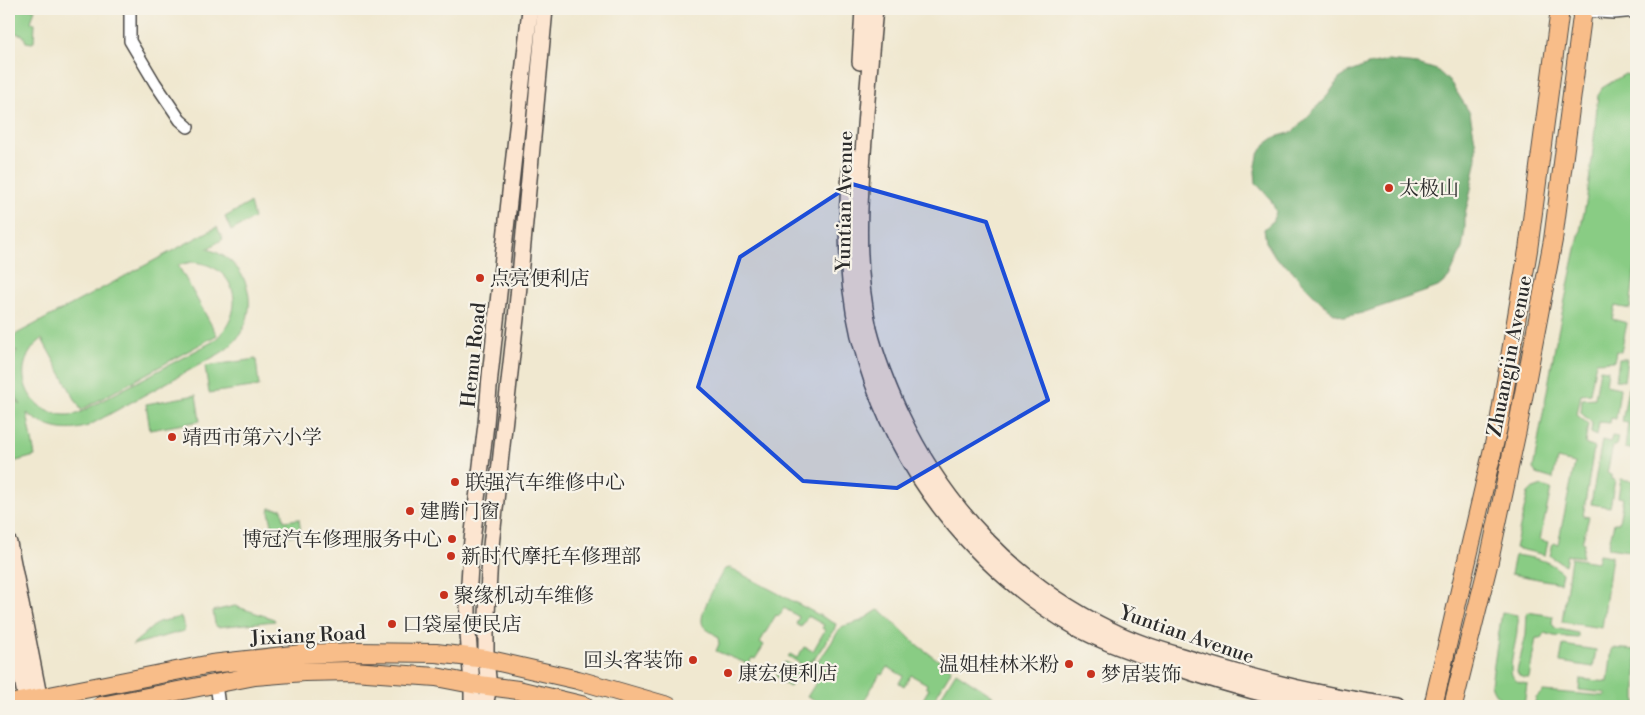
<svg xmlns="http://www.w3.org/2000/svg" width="1645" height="715" font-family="'Libre Bodoni','Noto Serif SC',serif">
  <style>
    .green { fill: #89cc84; stroke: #5a7c58; fill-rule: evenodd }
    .forest { fill: #6eb072; stroke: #4c6e4e }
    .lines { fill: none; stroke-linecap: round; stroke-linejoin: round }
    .street-casing { stroke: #494744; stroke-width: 14 }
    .secondary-casing { stroke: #494744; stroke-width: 18 }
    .primary-casing { stroke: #494744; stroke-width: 20 }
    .street { stroke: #fff; stroke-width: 11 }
    .secondary { stroke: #fce5d0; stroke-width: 15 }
    .primary { stroke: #f8bd89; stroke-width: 18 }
    .marked { fill: #1d4ed8; fill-opacity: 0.2; stroke: #1d4ed8; stroke-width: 4; stroke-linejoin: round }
    .poi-dot { fill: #c8321e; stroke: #f7f3e8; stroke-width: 2 }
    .labels { text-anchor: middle; stroke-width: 4.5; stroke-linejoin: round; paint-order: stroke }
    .poi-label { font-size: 20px; fill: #2b2b2b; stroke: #f7f3e8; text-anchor: start }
    .street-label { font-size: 20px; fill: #2b2b2b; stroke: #f7f3e8 }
  </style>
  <rect width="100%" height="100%" fill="#f7f3e8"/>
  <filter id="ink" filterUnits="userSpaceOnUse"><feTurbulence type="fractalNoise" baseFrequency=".02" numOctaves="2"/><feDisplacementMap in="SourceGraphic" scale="10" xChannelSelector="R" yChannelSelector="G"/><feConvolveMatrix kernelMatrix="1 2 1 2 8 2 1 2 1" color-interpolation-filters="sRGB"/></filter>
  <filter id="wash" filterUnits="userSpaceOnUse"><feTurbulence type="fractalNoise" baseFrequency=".0096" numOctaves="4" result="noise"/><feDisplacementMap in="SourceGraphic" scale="20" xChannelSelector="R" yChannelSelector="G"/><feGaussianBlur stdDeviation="1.12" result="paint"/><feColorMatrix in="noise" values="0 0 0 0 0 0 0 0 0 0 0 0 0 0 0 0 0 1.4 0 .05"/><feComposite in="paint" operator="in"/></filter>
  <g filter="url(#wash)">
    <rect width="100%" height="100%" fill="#f0e8d0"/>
    <path class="green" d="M 16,9 L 35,9 L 31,22 L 35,23 L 34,42 L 32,43 L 26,42 L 23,35 L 10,32 L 15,15 Z
      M 1625,74 L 1636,77 L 1636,258 L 1630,309 L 1615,306 L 1612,319 L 1627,323 L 1621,352 L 1616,351 L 1614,361 L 1596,362 L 1590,393 L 1581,394 L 1577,415 L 1588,424 L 1585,444 L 1594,448 L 1583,516 L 1589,517 L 1582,542 L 1584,543 L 1582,557 L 1567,555 L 1565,565 L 1550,556 L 1553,543 L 1558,544 L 1575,463 L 1557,459 L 1553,479 L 1537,474 L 1533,469 L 1556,341 L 1586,203 L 1592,160 L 1598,95 L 1602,88 Z
      M 250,203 L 254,218 L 231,231 L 225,217 Z
      M 217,227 L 223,239 L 207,249 C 258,263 264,328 219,354 L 88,426 C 66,434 45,428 27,413 L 35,456 L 13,462 L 9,443 L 9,383 L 18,403 L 21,405 C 10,389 8,368 17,350 L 9,353 L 9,338 ZM 192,262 C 239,265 248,315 212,342 L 77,414 C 30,423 4,368 42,339 L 81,410 L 217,335 L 178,265 Z
      M 256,359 L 259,386 L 209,393 L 205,366 Z
      M 1619,359 L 1627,359 L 1624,381 L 1616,380 Z
      M 1600,369 L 1608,370 L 1606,385 L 1620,388 L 1616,419 L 1611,418 L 1610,423 L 1599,422 L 1597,436 L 1591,433 L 1592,423 L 1581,413 L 1582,399 L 1595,398 Z
      M 1628,388 L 1636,389 L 1635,450 L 1625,448 L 1628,423 L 1622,422 Z
      M 196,395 L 200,421 L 150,430 L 146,404 Z
      M 1612,436 L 1618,437 L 1616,446 L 1613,446 L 1607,473 L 1612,475 L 1612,479 L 1615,480 L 1610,507 L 1591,504 L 1602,440 L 1610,442 Z
      M 1621,479 L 1633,481 L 1629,507 L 1636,508 L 1636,552 L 1608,548 L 1614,523 L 1619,523 L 1623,498 L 1618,497 Z
      M 1542,486 L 1551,489 L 1540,540 L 1548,542 L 1545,555 L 1515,548 L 1528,493 L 1531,490 Z
      M 270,508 L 282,509 L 284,521 L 299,519 L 301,533 L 290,536 L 288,533 L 277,535 L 274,533 L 269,512 Z
      M 1599,554 L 1612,556 L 1602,628 L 1562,622 L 1571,558 L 1597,562 Z
      M 1515,555 C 1533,558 1549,559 1562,573 L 1560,583 L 1511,574 Z
      M 730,568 L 836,624 L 834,630 L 815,658 L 804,666 L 788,656 L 790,654 L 797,658 L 804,647 L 813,651 L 825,630 L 822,628 L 824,625 L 808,616 L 801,627 L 796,624 L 799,617 L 784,608 L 779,616 L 776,615 L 760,642 L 764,645 L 755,659 L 752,658 L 748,664 L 716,651 L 719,644 L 718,638 C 714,632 706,631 703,625 C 697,615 718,581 723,571 L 725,569 Z
      M 235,606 L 274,619 L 275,621 L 217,627 L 215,624 L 213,611 Z
      M 878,610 L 883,612 L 917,645 L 951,669 L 950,673 L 930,706 L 919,706 L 929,689 L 926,687 L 927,684 L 911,675 L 904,686 L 899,683 L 903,676 L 888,667 L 883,675 L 880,674 L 864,701 L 868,704 L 866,706 L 826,706 L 807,697 L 817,681 L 802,672 L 805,668 C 821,665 832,640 841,627 L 861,621 Z
      M 1502,612 L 1517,615 C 1520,620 1517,624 1517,630 C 1517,641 1507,669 1513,677 C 1516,682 1522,683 1527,684 L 1524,706 C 1508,705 1495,700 1491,684 Z
      M 1527,612 L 1553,616 L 1552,623 L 1555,628 L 1578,633 L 1578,638 L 1554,636 L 1545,633 L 1542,638 L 1536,638 L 1529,678 C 1522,678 1519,677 1517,671 L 1526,635 Z
      M 181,617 L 185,628 L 184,631 L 132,645 L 158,622 Z
      M 1563,645 L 1596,650 L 1593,667 L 1560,662 Z
      M 1612,648 L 1636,650 L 1636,706 L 1534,706 L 1536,698 L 1543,691 L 1606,696 L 1606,693 L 1579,690 L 1580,679 L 1608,682 Z
      M 785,662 L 800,671 L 790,687 L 783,683 L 784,681 L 776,676 Z
      M 956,672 L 1008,706 L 935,706 Z"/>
    <path class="forest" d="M 1388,61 L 1418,64 L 1437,70 L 1451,83 L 1470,113 L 1476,146 L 1476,163 L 1469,199 L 1465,213 L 1465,229 L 1462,249 L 1449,278 L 1438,287 L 1424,292 L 1362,313 L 1344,317 L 1334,313 L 1323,304 L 1302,283 L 1292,270 L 1276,258 L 1266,242 L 1264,229 L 1272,222 L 1276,212 L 1271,200 L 1256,183 L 1255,171 L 1258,156 L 1265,144 L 1275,137 L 1293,132 L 1328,95 L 1339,79 L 1350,72 L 1368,65 Z"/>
  </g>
  <g filter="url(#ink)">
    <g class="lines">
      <defs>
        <path id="street" d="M 128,9 L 130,14 L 130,41 L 155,83 L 180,120 L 188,127
          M 1583,11 L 1614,13 L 1636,11
          M 216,684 L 219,706"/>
        <path id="secondary" d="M 875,9 C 871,48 868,87 865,126 C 860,193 854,263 869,329 C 877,360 888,387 901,415 C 946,510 1017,584 1111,630 C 1138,644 1169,652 1198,661 C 1263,681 1329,697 1397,706
          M 860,62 L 863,9
          M 852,157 C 843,224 846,297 866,362 C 899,472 976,571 1077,628 C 1104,643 1133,652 1163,663 C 1212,680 1263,695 1314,706
          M 9,543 L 41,706
          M 9,608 L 27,706
          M 472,706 L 472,684 L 468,634 L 468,600 L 471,549 L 486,424 L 490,376 L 530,9
          M 485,706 L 489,687 L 486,659 L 486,634 L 490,555 L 516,318 L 545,9"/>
        <path id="primary" d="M 9,704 L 211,664 L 302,654 L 355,652 L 436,653 L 486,659 L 578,680 L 668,706
          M 101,706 L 255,676 L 304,672 L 353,671 L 436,677 L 472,684 L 518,690 L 585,706
          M 1433,706 L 1499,423 L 1528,250 L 1560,9
          M 1453,706 L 1489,561 L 1517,430 L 1553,240 L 1583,9"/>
      </defs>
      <use href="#street" class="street-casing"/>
      <use href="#secondary" class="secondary-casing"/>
      <use href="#primary" class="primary-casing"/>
      <use href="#street" class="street"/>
      <use href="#secondary" class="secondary"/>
      <use href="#primary" class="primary"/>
    </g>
  </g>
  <path class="marked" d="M 852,184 L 986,222 L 1048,400 L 897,488 L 803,481 L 698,387 L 740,257 Z"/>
  <g class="poi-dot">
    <circle cx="1389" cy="188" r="5"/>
    <circle cx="480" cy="278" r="5"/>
    <circle cx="172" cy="437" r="5"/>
    <circle cx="455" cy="482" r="5"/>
    <circle cx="410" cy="511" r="5"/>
    <circle cx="452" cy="539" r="5"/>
    <circle cx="451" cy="556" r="5"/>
    <circle cx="444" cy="595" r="5"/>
    <circle cx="392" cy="624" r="5"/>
    <circle cx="693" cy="660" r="5"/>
    <circle cx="1069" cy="664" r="5"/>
    <circle cx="728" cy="673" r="5"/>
    <circle cx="1091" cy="674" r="5"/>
  </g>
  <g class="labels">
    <g class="poi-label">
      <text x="1399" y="195">太极山</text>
      <text x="490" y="285">点亮便利店</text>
      <text x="182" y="444">靖西市第六小学</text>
      <text x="465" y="489">联强汽车维修中心</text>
      <text x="420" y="518">建腾门窗</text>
      <text x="442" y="546" text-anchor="end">博冠汽车修理服务中心</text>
      <text x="461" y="563">新时代摩托车修理部</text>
      <text x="454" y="602">聚缘机动车维修</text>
      <text x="402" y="631">口袋屋便民店</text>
      <text x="683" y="667" text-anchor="end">回头客装饰</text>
      <text x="1059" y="671" text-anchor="end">温姐桂林米粉</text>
      <text x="738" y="680">康宏便利店</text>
      <text x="1101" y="681">梦居装饰</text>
    </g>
    <g class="street-label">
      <text transform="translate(844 201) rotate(-89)" y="7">Yuntian Avenue</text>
      <text transform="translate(473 355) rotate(-84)" y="7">Hemu Road</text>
      <text transform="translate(1509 356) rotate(-79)" y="7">Zhuangjin Avenue</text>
      <text transform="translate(1187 634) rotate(19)" y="7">Yuntian Avenue</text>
      <text transform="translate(308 635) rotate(-3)" y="7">Jixiang Road</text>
    </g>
  </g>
  <rect width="1645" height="715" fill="none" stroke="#f7f3e8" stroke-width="30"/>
</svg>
